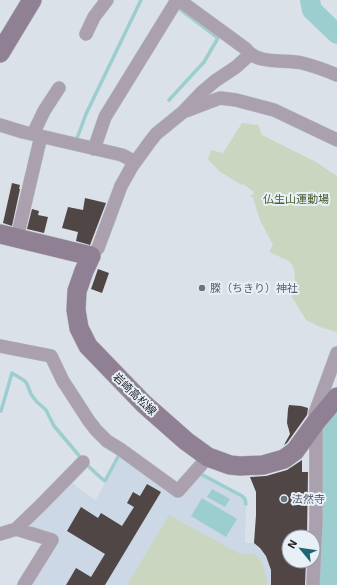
<svg xmlns="http://www.w3.org/2000/svg" width="337" height="585" font-family="'Exo 2','Noto Sans JP',sans-serif">
  <style>
    .built { fill: #ccd8e6 }
    .green { fill: #cad6bf }
    .water { fill: #9dcecf }
    .lines { fill: none; stroke-linecap: round; stroke-linejoin: round }
    .stream { stroke: #9dcecf; stroke-width: 3.5 }
    .river { stroke: #9dcecf; stroke-width: 20 }
    .building { fill: #504645 }
    .minor-casing { stroke: #b9bec5; stroke-width: 14 }
    .secondary-casing { stroke: #b9bec5; stroke-width: 20 }
    .minor { stroke: #aaa0ae; stroke-width: 13 }
    .secondary { stroke: #8f8094; stroke-width: 19 }
    .worship-dot { fill: #6b7280; stroke: #e8eff7; stroke-width: 1.5 }
    .labels { text-anchor: middle; stroke-width: 4; stroke-linejoin: round; paint-order: stroke }
    .park-label { font-size: 11px; fill: #49602d; stroke: #e8eff7 }
    .worship-label { font-size: 11px; fill: #5b616d; stroke: #e8eff7; text-anchor: start }
    .street-label { font-size: 11px; fill: #1c1f22; stroke: #e8eff7 }
  </style>
  <rect width="100%" height="100%" fill="#dbe1e9"/>
  <path class="built" d="M 120,455 L 178,497 L 200,473 L 244,499 L 246,504 L 245,543 L 254,543 L 260,548 L 266,556 L 271,570 L 271,585 L 28,585 L 53,544 L 30,528 L 31,520 L 70,481 L 83,492 L 96,500 Z"/>
  <path class="green" d="M 242,123 L 255,125 L 258,124 L 262,135 L 316,162 L 337,176 L 337,332 L 320,327 L 306,320 L 292,297 L 295,275 L 293,266 L 289,261 L 269,252 L 273,245 L 260,220 L 253,198 L 250,195 L 253,195 L 254,192 L 243,184 L 241,185 L 237,182 L 236,182 L 232,179 L 219,171 L 208,159 L 211,150 L 223,153 Z
    M 169,515 L 240,554 L 253,553 L 261,560 L 267,579 L 267,585 L 127,585 Z"/>
  <path class="water" d="M 337,402 L 337,585 L 317,585 L 322,419 Z
    M 212,489 L 230,499 L 225,507 L 207,497 Z
    M 202,498 L 237,519 L 226,537 L 191,516 Z"/>
  <g class="lines">
    <path class="stream" d="M 169,100 L 204,62 L 218,38 L 201,25 L 177,7
      M 76,141 L 86,114 L 141,0
      M 0,411 L 1,411 L 12,373 L 25,381 L 27,384 L 31,394 L 36,401 L 46,410 L 54,426 L 71,446 L 85,463 L 100,477 L 105,481 L 120,453 L 121,454
      M 199,473 L 242,496 L 245,499 L 246,504"/>
    <path class="river" d="M 310,0 L 312,10 L 337,34"/>
  </g>
  <path class="building" d="M 12,183 L 20,185 L 19,189 L 20,189 L 12,226 L 3,223 Z
    M 85,198 L 106,203 L 90,245 L 76,241 L 78,232 L 62,228 L 68,207 L 83,210 Z
    M 32,209 L 39,211 L 38,215 L 48,217 L 44,233 L 27,229 Z
    M 98,269 L 109,273 L 102,293 L 91,289 Z
    M 289,405 L 301,406 L 308,408 L 307,415 L 287,443 L 284,445 L 290,434 L 287,423 L 288,409 Z
    M 302,460 L 302,472 L 308,472 L 307,537 L 289,537 L 289,561 L 306,561 L 305,585 L 271,585 L 271,570 L 266,556 L 260,548 L 254,543 L 256,515 L 256,492 L 250,477 L 266,476 L 287,470 Z
    M 147,484 L 161,492 L 105,585 L 66,585 L 76,568 L 91,577 L 105,554 L 67,531 L 81,507 L 98,518 L 101,513 L 122,526 L 134,507 L 127,503 L 133,492 L 140,496 Z"/>
  <g class="lines">
    <defs>
      <path id="minor" d="M 179,0 L 246,49 C 257,65 285,59 302,63 C 314,66 325,70 337,75
        M 86,34 L 94,17 L 107,0
        M 186,111 L 220,98 L 236,100 L 274,110 L 337,140
        M 0,125 L 23,132 L 122,155 L 135,162
        M 33,134 L 44,111 L 59,88
        M 94,149 L 105,117 L 177,0
        M 17,238 L 41,136
        M 91,256 L 98,248 L 121,186 L 131,168 L 149,143 L 156,134 L 183,112 L 202,92 L 215,81 L 236,67 L 247,57 L 249,53
        M 0,346 L 51,356 L 63,381 L 89,421 L 96,430 L 107,441 L 120,449 L 178,491 L 208,457
        M 16,529 L 41,505 L 83,462
        M 0,534 L 16,529 L 52,540 L 24,585
        M 313,585 L 316,521 L 316,422 L 315,413 L 337,353"/>
      <path id="secondary" d="M 0,53 L 32,0
        M 0,234 L 91,256 L 84,271 L 77,291 L 76,310 L 79,328 L 88,346 L 144,404 L 186,441 L 208,457 L 230,465 L 240,466 L 263,465 L 284,459 L 295,451 L 316,422 L 337,397"/>
    </defs>
    <use href="#minor" class="minor-casing"/>
    <use href="#secondary" class="secondary-casing"/>
    <use href="#minor" class="minor"/>
    <use href="#secondary" class="secondary"/>
  </g>
  <g class="worship-dot">
    <circle cx="202" cy="288" r="4"/>
    <circle cx="284" cy="499" r="4"/>
  </g>
  <g class="labels">
    <g class="park-label">
      <text x="296" y="203">仏生山運動場</text>
    </g>
    <g class="worship-label">
      <text x="210" y="292">榺（ちきり）神社</text>
      <text x="292" y="503">法然寺</text>
    </g>
    <g class="street-label">
      <text transform="translate(135 394) rotate(44)" y="4">岩崎高松線</text>
    </g>
  </g>
  <g transform="translate(301 549) rotate(299)"><circle r="19" fill="#e8eff7" stroke="#969ca2"/>
  <path d="M0-3L7 15L0 10L-7 15Z" fill="#1e6674"/>
  <text y="-6" font-size="11" font-weight="bold" text-anchor="middle" fill="#1c1f22">N</text>
  </g>
</svg>
